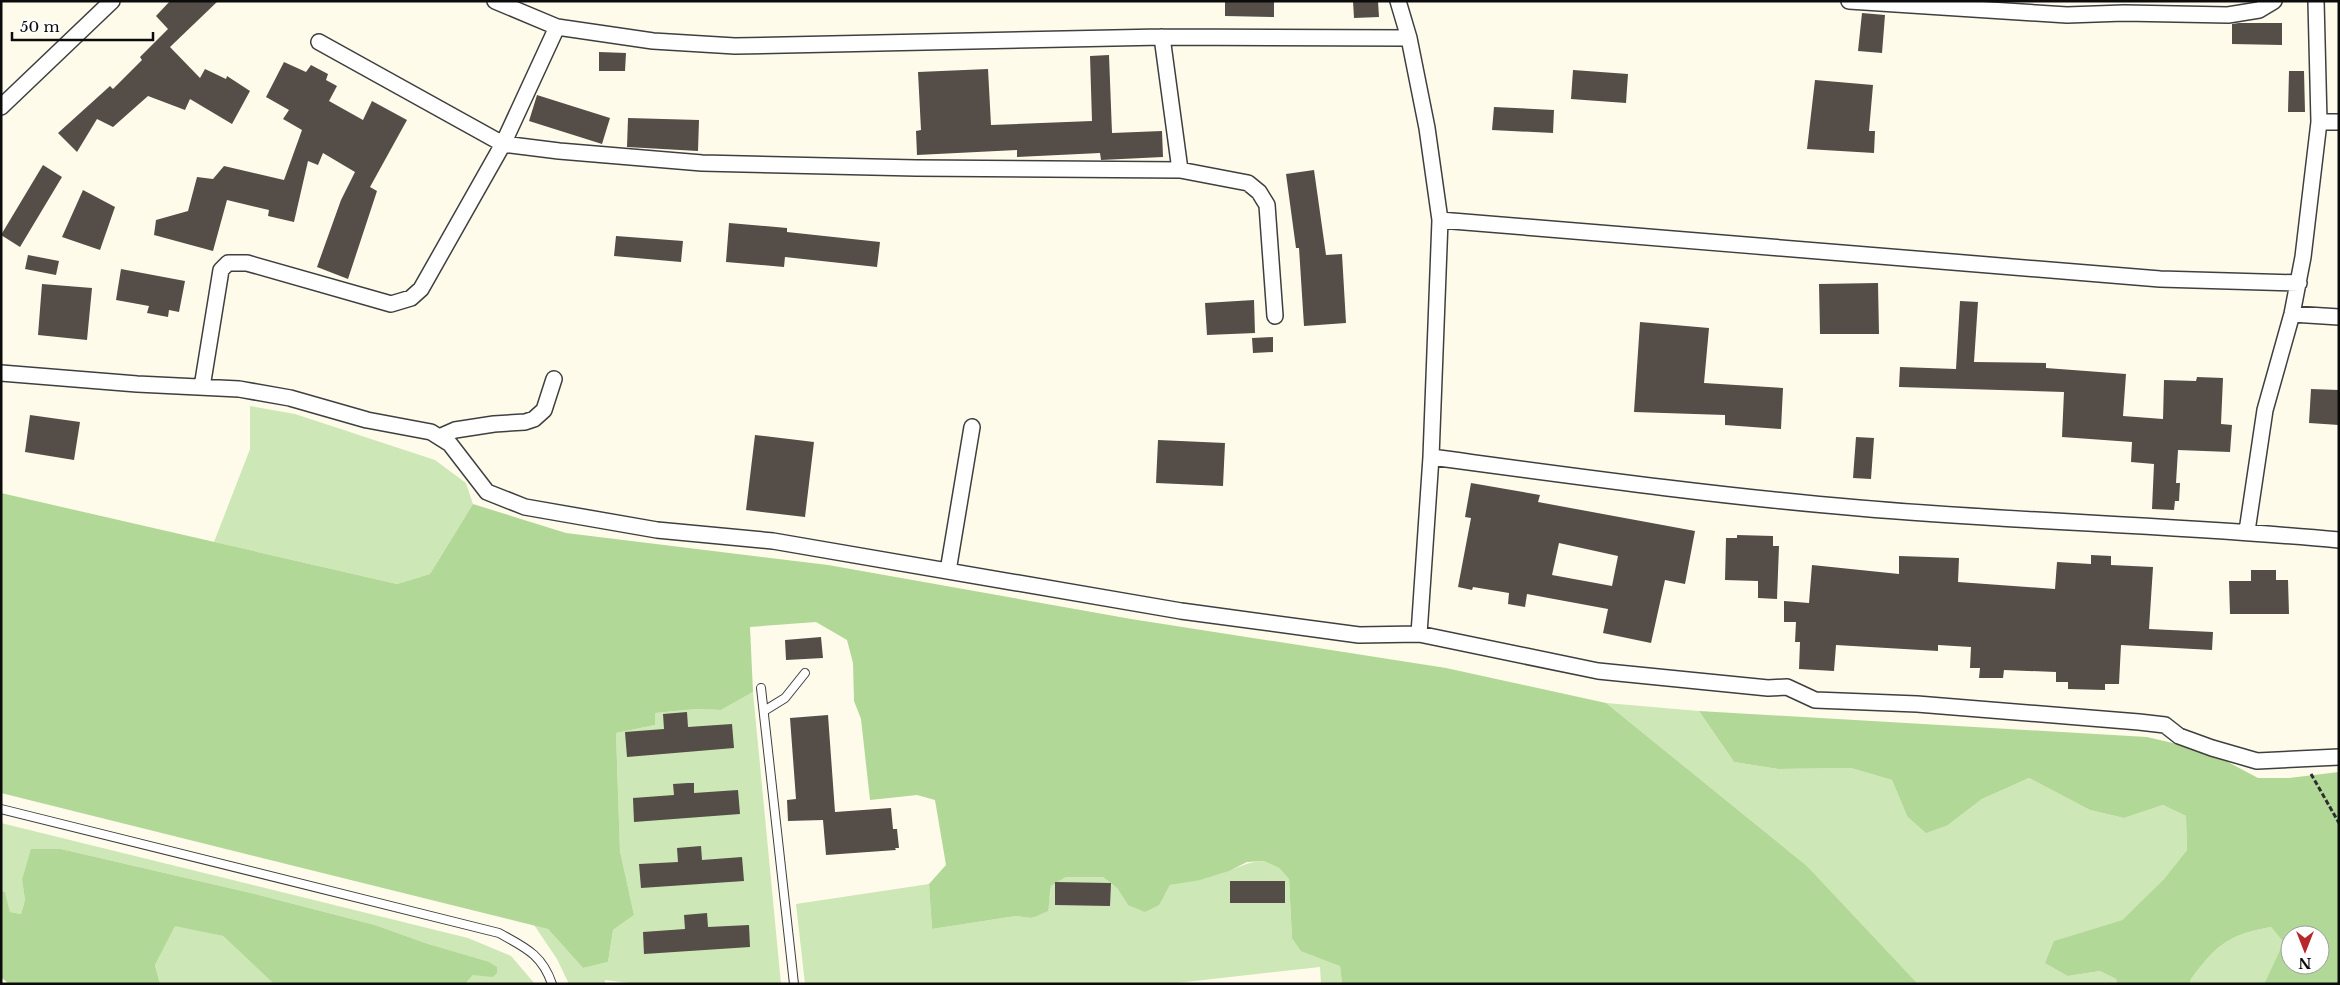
<svg xmlns="http://www.w3.org/2000/svg" width="2340" height="985" font-family="'Libre Baskerville',serif">
  <style>
    .green { fill: #cee7b6 }
    .forest { fill: #b1d896; fill-rule: evenodd }
    .building { fill: #544d48; fill-rule: evenodd }
    .lines { fill: none; stroke-linecap: round; stroke-linejoin: round }
    .lane-casing { stroke: #3f3f3f; stroke-width: 10 }
    .street-casing { stroke: #3f3f3f; stroke-width: 18 }
    .path { stroke: #2e2e2e; stroke-width: 3; stroke-dasharray: 5 2.5; stroke-linecap: butt }
    .lane { stroke: #fff; stroke-width: 8 }
    .street { stroke: #fff; stroke-width: 15 }
  </style>
  <rect width="100%" height="100%" fill="#fffbeb"/>
  <path class="green" d="M 250,406 L 295,414 L 435,460 L 466,483 L 473,504 L 430,574 L 397,584 L 214,542 L 250,449 Z
    M 753,692 L 781,984 L 637,984 L 605,980 L 605,984 L 569,984 L 557,959 L 534,925 L 548,929 L 583,968 L 608,962 L 613,930 L 634,915 L 620,851 L 616,733 L 655,725 L 654,713 L 696,709 L 721,710 Z
    M 1606,703 L 1699,711 L 1734,762 L 1778,769 L 1851,768 L 1892,780 L 1907,816 L 1948,825 L 1982,799 L 2029,778 L 2090,810 L 2124,818 L 2163,805 L 2186,816 L 2187,850 L 2164,879 L 2122,920 L 2055,941 L 2068,976 L 2100,971 L 2116,979 L 2117,984 L 1918,984 L 1807,866 Z
    M 1,823 L 468,938 L 511,956 L 535,984 L 465,984 L 473,975 L 483,975 L 431,945 L 375,925 L 251,893 L 61,849 L 22,880 L 25,900 L 21,914 L 10,912 L 5,893 L 1,892 Z
    M 1264,861 L 1279,868 L 1289,879 L 1292,938 L 1340,966 L 1342,984 L 1321,984 L 1320,967 L 1168,984 L 805,984 L 796,904 L 929,884 L 932,929 L 1016,916 L 1033,918 L 1050,898 L 1051,886 L 1066,877 L 1103,877 L 1117,888 L 1128,905 L 1165,894 L 1170,885 C 1190,881 1209,878 1227,871 C 1243,866 1247,862 1264,861 Z
    M 175,925 L 223,936 L 274,984 L 160,984 L 155,965 Z
    M 2271,927 L 2285,941 L 2264,984 L 2190,984 L 2191,979 C 2217,944 2228,935 2271,927 Z"/>
  <path class="forest" d="M 1,493 L 397,584 L 430,574 L 473,504 L 566,533 L 828,565 L 1131,619 L 1446,668 L 1606,703 L 1807,866 L 1918,984 L 1342,984 L 1340,966 L 1301,951 L 1292,938 L 1289,879 L 1279,868 L 1264,861 L 1247,862 L 1229,871 L 1200,880 L 1170,885 L 1159,905 L 1145,912 L 1128,905 L 1117,888 L 1103,877 L 1066,877 L 1051,886 L 1048,911 L 1032,918 L 1016,916 L 932,929 L 929,884 L 946,865 L 935,800 L 917,795 L 870,800 L 861,719 L 854,701 L 853,663 L 847,640 L 816,622 L 750,627 L 753,692 L 721,710 L 696,709 L 655,713 L 655,725 L 616,733 L 620,851 L 634,915 L 613,930 L 608,962 L 583,968 L 548,929 L 1,793 Z
    M 1699,711 L 2147,737 L 2194,748 L 2228,762 L 2258,778 L 2289,778 L 2339,772 L 2339,984 L 2264,984 L 2284,942 L 2271,927 C 2228,935 2217,944 2191,979 L 2190,984 L 2117,984 L 2116,979 L 2100,971 L 2068,976 L 2045,963 L 2054,941 L 2122,920 L 2164,879 L 2187,850 L 2186,816 L 2163,805 L 2124,818 L 2090,810 L 2029,778 L 1982,799 L 1948,825 L 1926,833 L 1907,816 L 1892,780 L 1851,768 L 1778,769 L 1734,762 ZM 2290,935 L 2320,935 L 2320,965 L 2290,965 Z
    M 31,849 L 61,849 L 251,893 L 375,925 L 431,945 L 489,962 L 497,967 L 497,973 L 493,977 L 473,975 L 465,984 L 274,984 L 223,936 L 175,926 L 155,965 L 160,984 L 9,984 L 1,977 L 1,892 L 5,892 L 10,912 L 21,914 L 25,900 L 22,880 Z"/>
  <path class="building" d="M 170,1 L 218,1 L 170,47 L 200,78 L 205,69 L 226,79 L 227,76 L 250,91 L 232,124 L 190,99 L 185,110 L 148,96 L 113,127 L 97,119 L 77,152 L 58,133 L 110,86 L 113,89 L 142,60 L 140,57 L 168,29 L 156,16 Z
    M 1225,1 L 1274,1 L 1274,17 L 1225,16 Z
    M 1353,1 L 1378,1 L 1379,17 L 1354,18 Z
    M 1862,13 L 1885,15 L 1882,53 L 1858,51 Z
    M 2239,23 L 2282,23 L 2282,45 L 2232,44 L 2232,24 Z
    M 599,52 L 626,53 L 625,71 L 599,71 Z
    M 1109,55 L 1112,133 L 1162,131 L 1163,157 L 1101,160 L 1100,153 L 1017,157 L 1017,150 L 917,155 L 916,131 L 921,130 L 918,72 L 988,69 L 991,125 L 1092,121 L 1090,56 Z
    M 284,62 L 306,72 L 311,65 L 328,74 L 326,80 L 337,86 L 329,101 L 363,120 L 372,101 L 407,120 L 370,187 L 377,191 L 348,279 L 317,267 L 341,200 L 355,172 L 323,153 L 318,165 L 308,161 L 294,222 L 268,216 L 269,210 L 227,200 L 213,251 L 154,235 L 156,220 L 188,211 L 197,177 L 213,179 L 224,166 L 284,180 L 302,130 L 283,119 L 289,110 L 266,97 Z
    M 1573,70 L 1628,74 L 1626,103 L 1571,99 Z
    M 2289,71 L 2304,71 L 2305,112 L 2288,112 Z
    M 1815,80 L 1873,85 L 1869,131 L 1875,131 L 1874,153 L 1807,149 Z
    M 537,95 L 610,118 L 602,144 L 529,121 Z
    M 1494,107 L 1554,110 L 1553,133 L 1492,130 Z
    M 628,118 L 699,120 L 698,151 L 627,147 Z
    M 43,165 L 62,177 L 20,247 L 1,235 Z
    M 1314,170 L 1326,255 L 1342,254 L 1346,323 L 1304,326 L 1299,248 L 1296,248 L 1286,174 Z
    M 83,190 L 115,207 L 100,250 L 62,237 Z
    M 729,223 L 787,228 L 787,232 L 880,242 L 877,267 L 785,257 L 784,267 L 726,262 Z
    M 616,236 L 683,241 L 681,262 L 614,256 Z
    M 28,255 L 59,261 L 56,275 L 25,269 Z
    M 121,269 L 185,281 L 179,312 L 169,310 L 168,317 L 147,313 L 149,306 L 116,300 Z
    M 1878,283 L 1879,334 L 1820,334 L 1819,284 Z
    M 42,284 L 92,288 L 87,340 L 38,335 Z
    M 1254,300 L 1255,333 L 1207,335 L 1205,303 Z
    M 1960,301 L 1978,302 L 1974,362 L 2046,363 L 2046,368 L 2126,374 L 2123,416 L 2163,419 L 2164,380 L 2196,381 L 2197,377 L 2223,378 L 2221,424 L 2232,425 L 2230,452 L 2178,450 L 2176,483 L 2180,483 L 2179,501 L 2175,501 L 2174,510 L 2152,509 L 2154,464 L 2131,462 L 2132,442 L 2062,437 L 2064,392 L 1899,387 L 1900,367 L 1956,369 Z
    M 1640,322 L 1709,328 L 1704,383 L 1783,388 L 1781,429 L 1725,425 L 1725,415 L 1634,412 Z
    M 1273,337 L 1273,352 L 1253,353 L 1252,338 Z
    M 2311,389 L 2339,390 L 2339,425 L 2309,423 Z
    M 30,415 L 80,422 L 74,460 L 25,452 Z
    M 755,435 L 814,442 L 805,517 L 746,510 Z
    M 1856,437 L 1874,438 L 1871,479 L 1853,478 Z
    M 1158,440 L 1225,443 L 1223,486 L 1156,483 Z
    M 1471,483 L 1540,495 L 1538,502 L 1695,531 L 1685,584 L 1665,580 L 1651,643 L 1603,633 L 1608,609 L 1527,594 L 1525,607 L 1508,604 L 1509,593 L 1473,587 L 1472,590 L 1458,587 L 1471,518 L 1465,517 ZM 1559,543 L 1618,556 L 1612,586 L 1552,575 Z
    M 1737,535 L 1773,536 L 1773,546 L 1779,546 L 1777,599 L 1758,598 L 1758,581 L 1725,580 L 1726,538 L 1737,538 Z
    M 2091,555 L 2111,556 L 2111,565 L 2153,567 L 2149,629 L 2213,632 L 2212,650 L 2121,645 L 2119,684 L 2105,684 L 2105,690 L 2068,689 L 2068,682 L 2056,682 L 2056,672 L 2004,670 L 2003,678 L 1979,678 L 1980,668 L 1970,668 L 1971,647 L 1938,645 L 1938,651 L 1836,645 L 1834,671 L 1799,669 L 1800,642 L 1795,642 L 1796,622 L 1784,622 L 1784,601 L 1809,603 L 1812,565 L 1899,574 L 1899,556 L 1959,558 L 1958,582 L 2055,589 L 2057,562 L 2091,564 Z
    M 2251,570 L 2276,570 L 2276,580 L 2288,580 L 2289,614 L 2230,614 L 2229,581 L 2251,581 Z
    M 821,637 L 823,658 L 786,660 L 785,640 Z
    M 687,712 L 688,727 L 732,724 L 734,748 L 627,757 L 625,732 L 664,729 L 663,714 Z
    M 828,715 L 835,812 L 891,808 L 893,829 L 897,829 L 899,848 L 895,848 L 896,850 L 826,855 L 823,820 L 788,821 L 787,800 L 796,799 L 790,718 Z
    M 688,783 L 694,783 L 694,793 L 738,790 L 740,814 L 634,822 L 633,798 L 674,795 L 673,784 Z
    M 701,846 L 702,860 L 742,857 L 744,881 L 641,888 L 639,864 L 678,862 L 677,848 Z
    M 1230,881 L 1285,881 L 1285,903 L 1230,903 Z
    M 1055,882 L 1111,883 L 1110,906 L 1055,905 Z
    M 707,913 L 708,927 L 749,925 L 750,947 L 644,954 L 643,932 L 685,929 L 684,915 Z"/>
  <g class="lines">
    <defs>
      <path id="lane" d="M 761,688 L 794,984
        M 764,711 L 785,698 L 805,673
        M 1,809 L 499,933 C 524,947 542,954 552,984"/>
      <path id="street" d="M 495,1 L 557,27 L 653,41 L 735,46 L 1162,37 L 1409,38
        M 1398,1 L 1409,38 L 1427,128 L 1440,220 L 1431,457 L 1419,634
        M 1849,1 L 2067,15 L 2124,13 L 2228,15 L 2259,10 L 2274,1
        M 1162,37 L 1180,170
        M 319,42 L 503,144 L 559,151 L 702,163 L 916,168 L 1180,170 L 1248,183 L 1259,192 L 1267,205 L 1275,316
        M 1,107 L 112,1
        M 2319,122 L 2339,122
        M 1440,220 L 2160,279 L 2299,283
        M 2292,314 L 2339,317
        M 1,373 L 137,384 L 239,389 L 290,398 L 367,420 L 431,432 L 450,444 L 487,492 L 525,507 L 657,530 L 773,541 L 1181,611 L 1359,635 L 1419,634 L 1598,671 L 1768,688 L 1787,687 L 1815,700 L 1917,704 L 2139,722 L 2165,725 L 2179,736 L 2212,748 L 2257,761 L 2339,757
        M 202,387 L 221,270 L 228,263 L 247,263 L 391,304 L 411,298 L 421,289 L 503,144 L 557,27
        M 439,437 L 455,430 L 494,424 L 525,422 L 534,419 L 544,410 L 554,379
        M 1431,457 C 1573,476 1716,496 1859,508 C 2019,522 2179,525 2339,540
        M 2247,531 L 2265,410 L 2292,314 L 2303,257 L 2319,122 L 2316,1
        M 948,571 L 972,427"/>
    </defs>
    <use href="#lane" class="lane-casing"/>
    <use href="#street" class="street-casing"/>
    <path class="path" d="M 2311,774 L 2339,823"/>
    <use href="#lane" class="lane"/>
    <use href="#street" class="street"/>
  </g>
  <rect width="2340" height="985" fill="none" stroke="#0c0c0c" stroke-width="5"/>
  <g transform="translate(2305 950) rotate(180)"><circle r="24" fill="#ffffff" stroke="#9e9e9e"/>
  <path d="M0-4L9 19L0 12L-9 19Z" fill="#b8282a"/>
  <text y="-8" font-size="14" font-weight="bold" text-anchor="middle" fill="#0c0c0c">N</text>
  </g>
  <path d="M12 32v8h141v-8" fill="none" stroke="#0c0c0c" stroke-width="2.5"/>
  <text x="20" y="32" font-size="15" fill="#0c0c0c" stroke="#ffffff" stroke-width="4" paint-order="stroke">50 m</text>
</svg>
